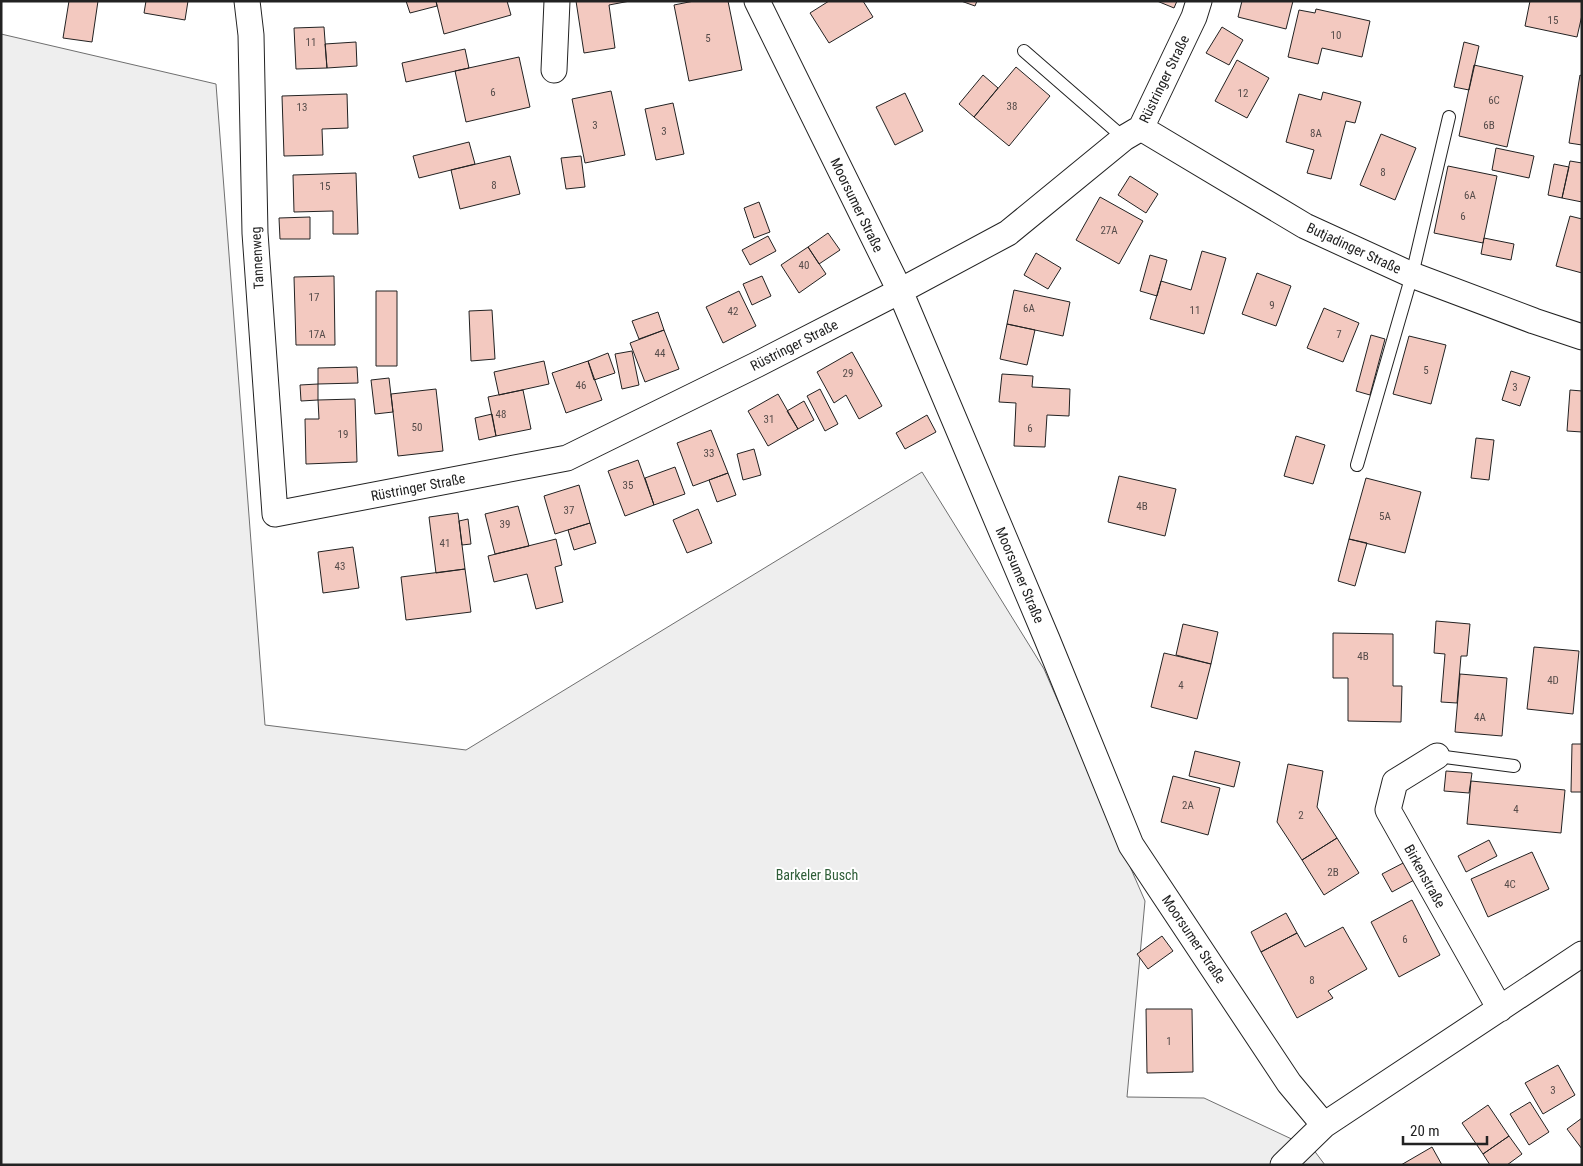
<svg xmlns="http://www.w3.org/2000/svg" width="1583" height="1166" font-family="'Roboto Condensed',sans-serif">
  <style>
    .green { fill: #eee; stroke: #6f6f6f }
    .building { fill: #f3c9c0; stroke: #222 }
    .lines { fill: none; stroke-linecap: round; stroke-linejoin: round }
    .service-casing { stroke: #222; stroke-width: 14 }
    .minor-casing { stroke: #222; stroke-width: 27 }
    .service { stroke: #fff; stroke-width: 12 }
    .minor { stroke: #fff; stroke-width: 25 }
    .labels { text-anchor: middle; stroke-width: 4; stroke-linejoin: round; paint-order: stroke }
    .number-label { font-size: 11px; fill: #564c4a }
    .street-label { font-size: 14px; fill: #222; stroke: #fff }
    .park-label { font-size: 14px; fill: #2f5e38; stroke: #fff }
  </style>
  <rect width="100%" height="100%" fill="#fff"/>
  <path class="green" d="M 1,34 L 216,84 L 265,725 L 466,750 L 922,472 L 1044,669 L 1145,901 L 1127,1097 L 1204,1098 L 1313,1149 L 1325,1165 L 1,1165 Z"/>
  <path class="building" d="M 69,1 L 98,1 L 92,42 L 63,38 Z
    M 146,1 L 188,1 L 185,20 L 144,13 Z
    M 406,1 L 436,1 L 437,6 L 410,13 Z
    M 436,1 L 507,1 L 511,15 L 444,34 Z
    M 576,1 L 630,1 L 609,5 L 615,48 L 584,53 Z
    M 694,1 L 728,1 L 742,70 L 689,81 L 674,5 Z
    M 829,1 L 863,1 L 873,17 L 829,43 L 810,13 Z
    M 961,1 L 977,1 L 975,6 Z
    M 1157,1 L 1177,1 L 1174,8 Z
    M 1242,1 L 1293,1 L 1286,29 L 1238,17 Z
    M 1530,1 L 1582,1 L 1582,15 L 1577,37 L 1525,26 Z
    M 1316,9 L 1370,21 L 1362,57 L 1322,48 L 1318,64 L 1288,57 L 1299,10 L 1315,13 Z
    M 324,27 L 327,68 L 296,69 L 294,28 Z
    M 1222,27 L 1243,40 L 1229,65 L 1206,53 Z
    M 356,42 L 357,66 L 327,68 L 325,44 Z
    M 1464,42 L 1479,46 L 1469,90 L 1454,87 Z
    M 465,49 L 469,68 L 406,82 L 402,63 Z
    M 519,57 L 530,107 L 466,122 L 455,71 Z
    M 1237,60 L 1269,78 L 1247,118 L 1215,101 Z
    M 1474,65 L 1523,76 L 1507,147 L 1459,136 Z
    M 1016,67 L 1050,96 L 1009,146 L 974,117 Z
    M 983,75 L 998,88 L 974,117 L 959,104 Z
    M 1580,75 L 1582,76 L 1582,145 L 1569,143 Z
    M 611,91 L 625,155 L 585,163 L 572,99 Z
    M 1323,92 L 1361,102 L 1355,123 L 1346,121 L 1331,179 L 1307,173 L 1314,150 L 1286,142 L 1299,94 L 1321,100 Z
    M 905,93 L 923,131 L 895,145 L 876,107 Z
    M 347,94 L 348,128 L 322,129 L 323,155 L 284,156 L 282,96 Z
    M 673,103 L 684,154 L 656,160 L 645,109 Z
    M 1381,134 L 1416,148 L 1395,200 L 1360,185 Z
    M 469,142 L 475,164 L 419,178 L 413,156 Z
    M 1496,148 L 1534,156 L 1529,178 L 1492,170 Z
    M 510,156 L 520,194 L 460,209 L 451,170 Z
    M 581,156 L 585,187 L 566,189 L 561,158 Z
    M 1570,161 L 1582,163 L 1582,202 L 1562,198 Z
    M 1554,164 L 1569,167 L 1562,198 L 1548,195 Z
    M 1448,166 L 1497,176 L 1483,243 L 1434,233 Z
    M 356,173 L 358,234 L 333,234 L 333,211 L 294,212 L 293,175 Z
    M 1130,176 L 1158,194 L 1146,213 L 1118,195 Z
    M 1100,197 L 1143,221 L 1119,264 L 1076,240 Z
    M 759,202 L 770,232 L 754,238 L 744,208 Z
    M 1570,216 L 1582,219 L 1582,273 L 1556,266 Z
    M 310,217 L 310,239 L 280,239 L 279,218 Z
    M 828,233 L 840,250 L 819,264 L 808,247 Z
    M 768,236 L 776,251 L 750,265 L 742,250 Z
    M 1484,238 L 1514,244 L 1511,260 L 1481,254 Z
    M 808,247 L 826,274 L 799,293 L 781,265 Z
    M 1202,251 L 1226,258 L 1204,334 L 1150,319 L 1161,281 L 1191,290 Z
    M 1036,253 L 1061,268 L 1048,289 L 1024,275 Z
    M 1150,255 L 1167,260 L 1157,296 L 1140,291 Z
    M 1257,273 L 1291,286 L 1276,326 L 1242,314 Z
    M 334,276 L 335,345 L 296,345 L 294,277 Z
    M 762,276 L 771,296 L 752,305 L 743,284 Z
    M 1014,290 L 1070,302 L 1063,336 L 1007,324 Z
    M 376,291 L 397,291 L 397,366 L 376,366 Z
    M 739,291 L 756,326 L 723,343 L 706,307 Z
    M 1324,308 L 1359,323 L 1343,362 L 1307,348 Z
    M 492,310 L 495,359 L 471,361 L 469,311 Z
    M 658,312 L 664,330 L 639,339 L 632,321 Z
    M 1007,324 L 1035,330 L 1027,365 L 1000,359 Z
    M 664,330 L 679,369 L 645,382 L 630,343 Z
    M 1371,335 L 1385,339 L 1370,395 L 1356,391 Z
    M 1409,336 L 1446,345 L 1431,404 L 1393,394 Z
    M 632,351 L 639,385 L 622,389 L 615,354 Z
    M 852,352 L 882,406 L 859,419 L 846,395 L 834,403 L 817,372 Z
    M 608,353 L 615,373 L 594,380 L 588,361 Z
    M 544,361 L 549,384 L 499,395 L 494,372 Z
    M 588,361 L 602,400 L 566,413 L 552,373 Z
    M 357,367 L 358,383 L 318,384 L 318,368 Z
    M 1511,371 L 1530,377 L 1520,406 L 1502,400 Z
    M 1002,374 L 1033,376 L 1032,387 L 1070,389 L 1069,416 L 1047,415 L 1045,447 L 1014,446 L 1016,403 L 999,402 Z
    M 389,378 L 393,412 L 375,414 L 371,380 Z
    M 318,384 L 318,400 L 301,401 L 300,385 Z
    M 436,389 L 443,451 L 398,456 L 391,394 Z
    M 820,389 L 838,424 L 825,431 L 807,396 Z
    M 523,390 L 531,429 L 496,436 L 488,397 Z
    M 1570,390 L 1582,391 L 1582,432 L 1567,431 Z
    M 778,394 L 798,429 L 768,446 L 748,411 Z
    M 355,399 L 357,462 L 306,464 L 305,419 L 319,419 L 318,400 Z
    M 804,401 L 814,420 L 798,429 L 787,411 Z
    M 492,414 L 496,436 L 479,440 L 475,418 Z
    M 927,415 L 936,432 L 905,449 L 896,433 Z
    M 711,430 L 728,473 L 693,486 L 677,443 Z
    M 1296,436 L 1325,445 L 1313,484 L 1284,476 Z
    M 1476,438 L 1494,440 L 1489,480 L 1471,478 Z
    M 754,449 L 761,475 L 743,480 L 737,454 Z
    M 638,460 L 654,505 L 625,516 L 608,471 Z
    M 675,467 L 685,494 L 654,505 L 645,478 Z
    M 728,473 L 736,495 L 717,502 L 709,480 Z
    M 1119,476 L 1176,489 L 1165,536 L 1108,522 Z
    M 1366,478 L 1421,492 L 1405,553 L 1349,539 Z
    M 579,485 L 590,523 L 555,534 L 544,496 Z
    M 518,506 L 529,546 L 495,554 L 485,514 Z
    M 698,509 L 712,543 L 687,553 L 673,520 Z
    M 458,513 L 465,569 L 436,573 L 429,517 Z
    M 468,519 L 471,544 L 462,545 L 459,521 Z
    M 590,523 L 596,543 L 574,550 L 568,530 Z
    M 556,539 L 562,565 L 555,567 L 563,602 L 536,609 L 527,574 L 494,582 L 488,556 Z
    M 1349,539 L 1367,543 L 1355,586 L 1338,581 Z
    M 353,547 L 359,588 L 323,593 L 318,552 Z
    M 465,569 L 471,612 L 406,620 L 401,577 Z
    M 1436,621 L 1470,624 L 1467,656 L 1461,656 L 1457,703 L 1441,702 L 1445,654 L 1434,653 Z
    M 1183,624 L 1218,632 L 1211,664 L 1176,655 Z
    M 1333,633 L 1393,634 L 1393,686 L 1402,686 L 1401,722 L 1348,721 L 1348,678 L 1333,678 Z
    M 1534,647 L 1579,651 L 1573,714 L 1527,709 Z
    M 1164,653 L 1211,664 L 1197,719 L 1151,707 Z
    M 1460,674 L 1507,678 L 1502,736 L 1455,732 Z
    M 1572,744 L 1582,744 L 1582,792 L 1571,792 Z
    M 1195,751 L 1240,762 L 1234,787 L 1189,776 Z
    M 1288,764 L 1323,771 L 1317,807 L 1337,838 L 1302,860 L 1277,822 Z
    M 1446,771 L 1472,773 L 1469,793 L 1444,791 Z
    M 1173,776 L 1220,788 L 1208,835 L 1161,822 Z
    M 1471,781 L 1565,790 L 1561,833 L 1467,824 Z
    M 1337,838 L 1359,873 L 1324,895 L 1302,860 Z
    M 1489,840 L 1497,856 L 1466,872 L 1458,856 Z
    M 1532,852 L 1549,889 L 1488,917 L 1471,879 Z
    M 1407,861 L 1416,879 L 1392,892 L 1382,874 Z
    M 1412,900 L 1440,955 L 1399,977 L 1371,922 Z
    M 1286,913 L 1297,933 L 1261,952 L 1251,932 Z
    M 1343,927 L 1367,969 L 1328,991 L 1333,998 L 1297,1018 L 1261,952 L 1297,933 L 1305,947 Z
    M 1162,936 L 1173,951 L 1148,969 L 1137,954 Z
    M 1146,1009 L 1192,1009 L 1193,1072 L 1147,1073 Z
    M 1558,1065 L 1575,1095 L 1543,1114 L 1525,1083 Z
    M 1530,1102 L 1549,1132 L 1529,1145 L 1510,1114 Z
    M 1488,1105 L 1509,1136 L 1483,1154 L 1462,1123 Z
    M 1582,1118 L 1582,1149 L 1567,1129 Z
    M 1509,1136 L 1522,1154 L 1507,1165 L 1490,1165 L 1483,1154 Z
    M 1432,1147 L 1442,1165 L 1401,1165 Z"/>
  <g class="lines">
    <defs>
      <path id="service" d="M 1024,51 L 1124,138
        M 1357,465 L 1412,275 L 1449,117
        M 1437,756 L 1514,766"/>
      <path id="minor" d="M 247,1 L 251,35 L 255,233 L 275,514 L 567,458 L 756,365 L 900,291 L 1008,233 L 1124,138 L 1141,128 L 1194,17 L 1199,1
        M 757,1 L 900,291 L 1047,639 L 1131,845 L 1289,1083 L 1324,1125
        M 554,70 L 557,1
        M 1141,128 L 1305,226 L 1412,275 L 1534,321 L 1582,337
        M 1437,756 L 1395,782 L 1388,810 L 1500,1009
        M 1283,1165 L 1324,1125 L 1582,954"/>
    </defs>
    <use href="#service" class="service-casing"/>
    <use href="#minor" class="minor-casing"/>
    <use href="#service" class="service"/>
    <use href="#minor" class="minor"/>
  </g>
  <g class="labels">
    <g class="number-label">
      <text x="1553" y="24">15</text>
      <text x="1336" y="39">10</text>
      <text x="708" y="42">5</text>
      <text x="311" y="46">11</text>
      <text x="493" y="96">6</text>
      <text x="1243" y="97">12</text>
      <text x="1494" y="104">6C</text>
      <text x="1012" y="110">38</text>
      <text x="302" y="111">13</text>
      <text x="595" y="129">3</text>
      <text x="1489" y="129">6B</text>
      <text x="664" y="135">3</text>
      <text x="1316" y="137">8A</text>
      <text x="1383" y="176">8</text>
      <text x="494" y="189">8</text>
      <text x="325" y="190">15</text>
      <text x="1470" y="199">6A</text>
      <text x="1463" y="220">6</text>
      <text x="1109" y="234">27A</text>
      <text x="804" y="269">40</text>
      <text x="314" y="301">17</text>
      <text x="1272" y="309">9</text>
      <text x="1029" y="312">6A</text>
      <text x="1195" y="314">11</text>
      <text x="733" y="315">42</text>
      <text x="317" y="338">17A</text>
      <text x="1339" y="338">7</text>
      <text x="660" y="357">44</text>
      <text x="1426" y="374">5</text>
      <text x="848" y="377">29</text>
      <text x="581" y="389">46</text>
      <text x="1515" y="391">3</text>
      <text x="501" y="418">48</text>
      <text x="769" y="423">31</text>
      <text x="417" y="431">50</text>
      <text x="1030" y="432">6</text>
      <text x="343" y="438">19</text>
      <text x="709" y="457">33</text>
      <text x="628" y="489">35</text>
      <text x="1142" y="510">4B</text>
      <text x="569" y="514">37</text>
      <text x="1385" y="520">5A</text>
      <text x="505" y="528">39</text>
      <text x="445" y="547">41</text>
      <text x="340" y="570">43</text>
      <text x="1363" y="660">4B</text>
      <text x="1553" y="684">4D</text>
      <text x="1181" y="689">4</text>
      <text x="1480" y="721">4A</text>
      <text x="1188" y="809">2A</text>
      <text x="1516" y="813">4</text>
      <text x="1301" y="819">2</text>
      <text x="1333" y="876">2B</text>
      <text x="1510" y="888">4C</text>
      <text x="1405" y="943">6</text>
      <text x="1312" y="984">8</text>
      <text x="1169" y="1045">1</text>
      <text x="1553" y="1094">3</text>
    </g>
    <g class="street-label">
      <text transform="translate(1164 79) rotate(-64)" y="5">Rüstringer Straße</text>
      <text transform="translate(857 205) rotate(64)" y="5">Moorsumer Straße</text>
      <text transform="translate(1354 248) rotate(25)" y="5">Butjadinger Straße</text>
      <text transform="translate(257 258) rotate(-93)" y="5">Tannenweg</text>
      <text transform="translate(794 345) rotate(-27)" y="5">Rüstringer Straße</text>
      <text transform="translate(418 487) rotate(-11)" y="5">Rüstringer Straße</text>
      <text transform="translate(1020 575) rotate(67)" y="5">Moorsumer Straße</text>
      <text transform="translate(1425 876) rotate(61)" y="5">Birkenstraße</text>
      <text transform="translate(1194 939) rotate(56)" y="5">Moorsumer Straße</text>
    </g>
    <g class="park-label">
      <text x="817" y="880">Barkeler Busch</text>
    </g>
  </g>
  <rect width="1583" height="1166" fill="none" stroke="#222222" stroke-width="5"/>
  <path d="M1403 1136v8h84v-8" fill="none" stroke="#222222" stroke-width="2.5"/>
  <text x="1410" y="1136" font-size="15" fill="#222222" stroke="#ffffff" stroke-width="4" paint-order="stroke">20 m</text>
</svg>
